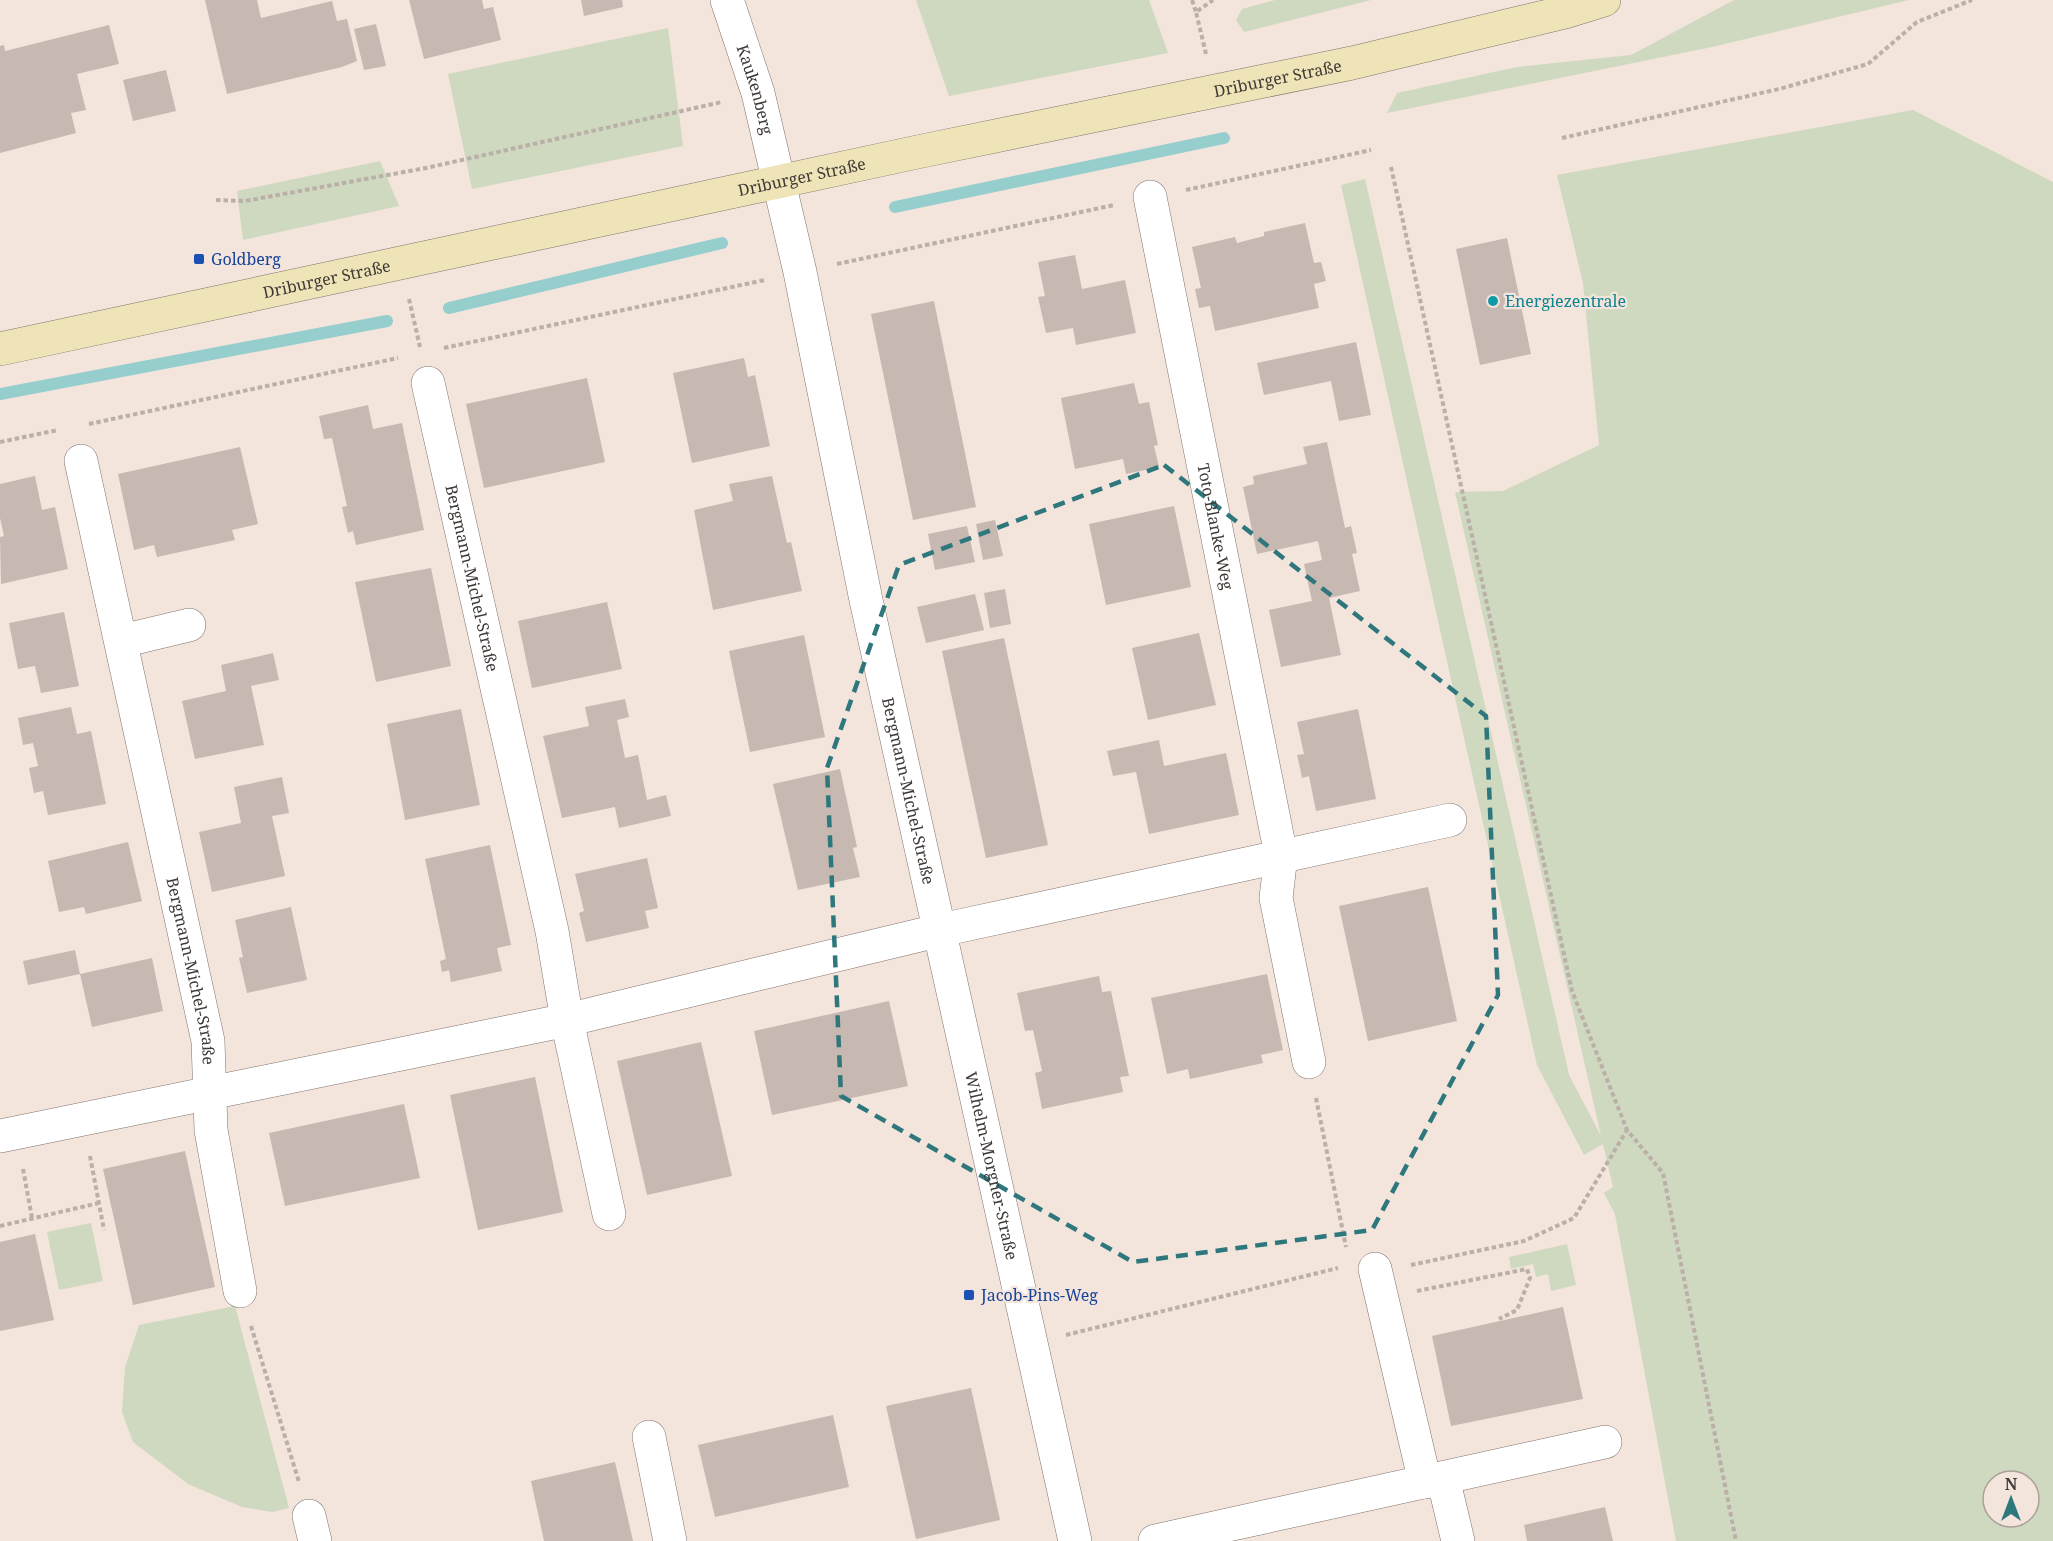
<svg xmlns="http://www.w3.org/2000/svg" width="2053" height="1541" font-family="'Noto Serif',serif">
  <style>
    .green { fill: #ced9bf; fill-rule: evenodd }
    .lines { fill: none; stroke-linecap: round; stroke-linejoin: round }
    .stream { stroke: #96cece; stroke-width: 12 }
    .building { fill: #c7b8b1 }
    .street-casing { stroke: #80736c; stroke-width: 34 }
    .secondary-casing { stroke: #80736c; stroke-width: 34 }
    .path { stroke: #bbafa9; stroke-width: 4; stroke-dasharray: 4.5 3; stroke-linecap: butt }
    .street { stroke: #fff; stroke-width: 33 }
    .secondary { stroke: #eee4b7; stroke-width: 33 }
    .marked { fill: none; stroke: #2e777c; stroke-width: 4.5; stroke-dasharray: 12 8; stroke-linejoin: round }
    .transit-dot { fill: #1a4fb4; stroke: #f3e4dc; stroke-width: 2 }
    .culture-dot { fill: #0f9aa8; stroke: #f3e4dc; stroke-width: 2 }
    .labels { text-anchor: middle; stroke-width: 4.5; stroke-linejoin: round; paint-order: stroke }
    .street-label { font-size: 16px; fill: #403a37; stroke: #f3e4dc }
    .transit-label { font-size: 16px; fill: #164399; stroke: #f3e4dc; text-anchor: start }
    .culture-label { font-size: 16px; fill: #0d838f; stroke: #f3e4dc; text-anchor: start }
  </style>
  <rect width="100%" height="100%" fill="#f3e4dc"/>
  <path class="green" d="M 916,0 L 1149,0 L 1168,53 L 949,96 Z
    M 1275,0 L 1371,0 L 1244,32 L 1236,20 L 1242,9 Z
    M 1734,0 L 1909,0 L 1712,47 L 1387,113 L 1397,93 L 1517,67 L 1631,55 Z
    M 668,28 L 683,146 L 472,189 L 448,74 Z
    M 1913,110 L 2053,182 L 2053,1541 L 1676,1541 L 1615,1214 L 1604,1193 L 1613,1187 L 1603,1144 L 1584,1155 L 1537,1065 L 1341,185 L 1365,179 L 1569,1075 L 1601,1136 L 1455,492 L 1503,491 L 1599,445 L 1583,283 L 1557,175 ZM 1993,1481 L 2029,1481 L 2029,1517 L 1993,1517 Z
    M 380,161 L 399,206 L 243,240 L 237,191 Z
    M 91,1223 L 103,1281 L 59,1290 L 47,1232 Z
    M 1567,1244 L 1576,1285 L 1551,1291 L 1548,1274 L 1536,1277 L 1533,1264 L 1511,1269 L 1509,1257 Z
    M 235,1306 L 289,1508 L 272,1512 L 242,1507 L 188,1484 L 133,1442 L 122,1412 L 125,1367 L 139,1325 Z"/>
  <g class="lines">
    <path class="stream" d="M 895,207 L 1224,138
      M 449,308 L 722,243
      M 0,394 L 387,321"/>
  </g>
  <path class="building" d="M 205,0 L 257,0 L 261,18 L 332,1 L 337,21 L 347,19 L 357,61 L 342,67 L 227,94 Z
    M 409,0 L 482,0 L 484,9 L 493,7 L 501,40 L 424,59 Z
    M 581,0 L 622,0 L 623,7 L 584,16 Z
    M 376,24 L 386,66 L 364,70 L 354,29 Z
    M 109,25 L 119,64 L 77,74 L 86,110 L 71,113 L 76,133 L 0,153 L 0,46 L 4,45 L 5,51 Z
    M 166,70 L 176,111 L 133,121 L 123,80 Z
    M 1305,223 L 1314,263 L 1321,262 L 1326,281 L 1314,284 L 1319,308 L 1215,331 L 1210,306 L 1199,308 L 1195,289 L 1201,288 L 1192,247 L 1235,237 L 1237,243 L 1264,236 L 1264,232 Z
    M 1507,238 L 1531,354 L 1480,365 L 1456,249 Z
    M 1075,255 L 1082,289 L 1125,280 L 1136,333 L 1076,345 L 1073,328 L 1046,333 L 1038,297 L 1045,296 L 1038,262 Z
    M 934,301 L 976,507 L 913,520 L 871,314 Z
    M 1356,342 L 1371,415 L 1339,421 L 1331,381 L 1264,395 L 1257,363 Z
    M 744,358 L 748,377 L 755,375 L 770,446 L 692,463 L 673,373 Z
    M 587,378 L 605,462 L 484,488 L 466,404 Z
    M 1134,383 L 1139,404 L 1149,402 L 1158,445 L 1154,446 L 1159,467 L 1126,474 L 1123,459 L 1075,469 L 1061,398 Z
    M 368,405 L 373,429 L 402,423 L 424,530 L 356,545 L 353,531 L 348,533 L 342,507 L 347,506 L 332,438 L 324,439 L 319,416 Z
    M 1327,442 L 1345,528 L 1351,526 L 1357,553 L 1352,554 L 1360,591 L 1329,598 L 1341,655 L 1281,667 L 1269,610 L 1312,601 L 1304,564 L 1322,560 L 1318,541 L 1257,554 L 1243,487 L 1254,484 L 1253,476 L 1307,464 L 1303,447 Z
    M 240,447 L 258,524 L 232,530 L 235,540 L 157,557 L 154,545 L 134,550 L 118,474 Z
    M 35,476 L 42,510 L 55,507 L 68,569 L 1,584 L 0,537 L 4,536 L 0,518 L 0,484 Z
    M 772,476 L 787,543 L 791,542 L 802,591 L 713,610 L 694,510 L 733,501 L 729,484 Z
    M 1174,506 L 1191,587 L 1106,605 L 1089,524 Z
    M 995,520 L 1003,556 L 983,560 L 976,524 Z
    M 967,526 L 975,562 L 935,570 L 928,534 Z
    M 431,568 L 451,666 L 376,682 L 355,582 Z
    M 1005,589 L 1011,624 L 990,628 L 984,593 Z
    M 975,594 L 984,630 L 926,643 L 917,607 Z
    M 607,602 L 622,669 L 532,688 L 518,621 Z
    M 64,612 L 79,686 L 41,693 L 35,666 L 18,669 L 9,623 Z
    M 1199,633 L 1216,705 L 1148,720 L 1132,648 Z
    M 804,635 L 825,737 L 750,752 L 729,651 Z
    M 1004,638 L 1048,845 L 986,858 L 942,651 Z
    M 273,653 L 279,680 L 251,686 L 264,745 L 195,759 L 182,701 L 226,691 L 221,665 Z
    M 625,699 L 629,717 L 617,720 L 625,758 L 638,755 L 647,800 L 666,795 L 671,816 L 619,828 L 615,807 L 562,818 L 543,736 L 589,726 L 585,707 Z
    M 71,707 L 77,734 L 91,731 L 106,804 L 48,815 L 43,791 L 34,793 L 29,768 L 38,766 L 33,743 L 23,745 L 18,718 Z
    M 461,709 L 480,805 L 405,820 L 387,724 Z
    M 1358,709 L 1376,799 L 1316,811 L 1309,776 L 1302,778 L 1300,768 L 1297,755 L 1304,754 L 1297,722 Z
    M 1159,740 L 1164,766 L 1226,753 L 1239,815 L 1149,834 L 1136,772 L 1113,776 L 1107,751 Z
    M 840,769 L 857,847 L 853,848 L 860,877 L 798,890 L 773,784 Z
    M 282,777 L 289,813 L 272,816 L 285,876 L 212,892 L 199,832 L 241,823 L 234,787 Z
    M 128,842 L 142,901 L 86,914 L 84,907 L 59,912 L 48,861 Z
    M 490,845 L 511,945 L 497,948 L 502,971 L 451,982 L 449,970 L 442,972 L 440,961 L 446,959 L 425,859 Z
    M 647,858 L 658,908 L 645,911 L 649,928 L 586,942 L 579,913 L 584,911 L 575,874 Z
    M 1428,887 L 1457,1021 L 1368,1041 L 1339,906 Z
    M 291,907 L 307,980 L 247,993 L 239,958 L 243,957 L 235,920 Z
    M 75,950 L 80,974 L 28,985 L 23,961 Z
    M 152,958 L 163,1011 L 92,1027 L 80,974 Z
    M 1267,974 L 1283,1050 L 1261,1055 L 1263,1063 L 1190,1079 L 1188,1069 L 1167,1074 L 1151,998 Z
    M 1099,976 L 1102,992 L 1111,991 L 1129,1076 L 1120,1077 L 1123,1092 L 1042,1109 L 1035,1073 L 1042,1071 L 1033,1030 L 1025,1031 L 1017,993 Z
    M 889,1001 L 908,1086 L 772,1115 L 754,1031 Z
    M 701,1042 L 732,1176 L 647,1195 L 617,1061 Z
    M 535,1077 L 563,1212 L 478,1230 L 450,1095 Z
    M 404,1104 L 420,1178 L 285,1206 L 269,1133 Z
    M 185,1151 L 215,1287 L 133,1305 L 103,1169 Z
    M 35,1234 L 54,1320 L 0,1331 L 0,1242 Z
    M 1563,1307 L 1583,1399 L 1451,1426 L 1432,1336 Z
    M 971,1388 L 1000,1520 L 916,1539 L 886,1406 Z
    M 833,1415 L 849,1487 L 715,1517 L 698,1445 Z
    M 615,1462 L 633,1541 L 544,1541 L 531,1481 Z
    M 1605,1507 L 1613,1541 L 1527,1541 L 1524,1525 Z"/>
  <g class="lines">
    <defs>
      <g id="street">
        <path id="s1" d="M 727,0 L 758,93 L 800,272 L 866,600 L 1075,1541"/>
        <path id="s2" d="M 1150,197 L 1281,855 L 1276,898 L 1309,1062"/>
        <path id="s3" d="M 428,383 L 552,931 L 567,1020 L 609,1214"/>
        <path id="s4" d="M 81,461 L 208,1041 L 211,1130 L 240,1291"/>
        <path d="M 122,641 L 189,625"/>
        <path d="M 0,1136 L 567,1020 L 941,930 L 1450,820"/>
        <path d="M 1375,1269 L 1425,1482"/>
        <path d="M 649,1437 L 670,1541"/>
        <path d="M 1443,1478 L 1458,1541"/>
        <path d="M 309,1516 L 315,1541"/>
        <path d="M 1155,1541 L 1605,1442"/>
      </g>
      <g id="secondary">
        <path id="s5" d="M 0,349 L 922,151 L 1352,63 L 1565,12 L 1604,0"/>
      </g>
    </defs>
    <use href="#street" class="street-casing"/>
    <use href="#secondary" class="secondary-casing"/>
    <path class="path" d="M 1192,0 L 1196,12
      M 1206,54 L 1196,12 L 1213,0
      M 1562,138 L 1779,89 L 1868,64 L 1917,22 L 1972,0
      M 1391,167 L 1572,991 L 1627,1130 L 1663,1173 L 1736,1541
      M 1186,190 L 1371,150
      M 216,200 L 245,201 L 426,168 L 722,102
      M 837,264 L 1114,205
      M 409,299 L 420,347
      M 444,348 L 765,280
      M 89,424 L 398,358
      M 0,442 L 58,430
      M 1316,1098 L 1346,1247
      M 90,1156 L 104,1230
      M 23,1169 L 32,1218
      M 0,1226 L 99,1203
      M 1411,1265 L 1524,1241 L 1574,1218 L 1627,1130
      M 1417,1291 L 1527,1269 L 1530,1278 L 1517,1310 L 1499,1319
      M 251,1326 L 299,1482
      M 1066,1335 L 1338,1268"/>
    <use href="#street" class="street"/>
    <use href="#secondary" class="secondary"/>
  </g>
  <path class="marked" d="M 1164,465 L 1486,716 L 1498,995 L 1372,1230 L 1133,1262 L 841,1096 L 827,768 L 899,565 Z"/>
  <g class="transit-dot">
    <rect x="193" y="253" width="12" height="12" rx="3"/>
    <rect x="963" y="1289" width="12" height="12" rx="3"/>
  </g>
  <circle class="culture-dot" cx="1493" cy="301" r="6"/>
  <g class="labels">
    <g class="street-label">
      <text dy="6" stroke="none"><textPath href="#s5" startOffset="1306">Driburger Straße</textPath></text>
      <text dy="6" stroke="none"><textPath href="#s1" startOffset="94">Kaukenberg</textPath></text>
      <text dy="6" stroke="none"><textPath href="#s5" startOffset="820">Driburger Straße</textPath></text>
      <text dy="6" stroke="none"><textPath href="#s5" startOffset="334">Driburger Straße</textPath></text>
      <text dy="6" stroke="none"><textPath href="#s2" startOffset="336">Toto-Blanke-Weg</textPath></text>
      <text dy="6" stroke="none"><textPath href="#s3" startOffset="200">Bergmann-Michel-Straße</textPath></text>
      <text dy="6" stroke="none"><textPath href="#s1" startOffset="812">Bergmann-Michel-Straße</textPath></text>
      <text dy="6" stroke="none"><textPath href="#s4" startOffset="522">Bergmann-Michel-Straße</textPath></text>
      <text dy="6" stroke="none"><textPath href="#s1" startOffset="1196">Wilhelm-Morgner-Straße</textPath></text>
    </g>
    <g class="transit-label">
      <text x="211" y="265">Goldberg</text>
      <text x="981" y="1301">Jacob-Pins-Weg</text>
    </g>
    <g class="culture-label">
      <text x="1505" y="307">Energiezentrale</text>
    </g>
  </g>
  <g transform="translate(2011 1499)"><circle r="28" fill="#f3e4dc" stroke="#aba09a" stroke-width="1.5"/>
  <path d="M0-4.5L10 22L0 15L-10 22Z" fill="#2e777c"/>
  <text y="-9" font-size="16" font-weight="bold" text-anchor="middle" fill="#403a37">N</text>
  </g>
</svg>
